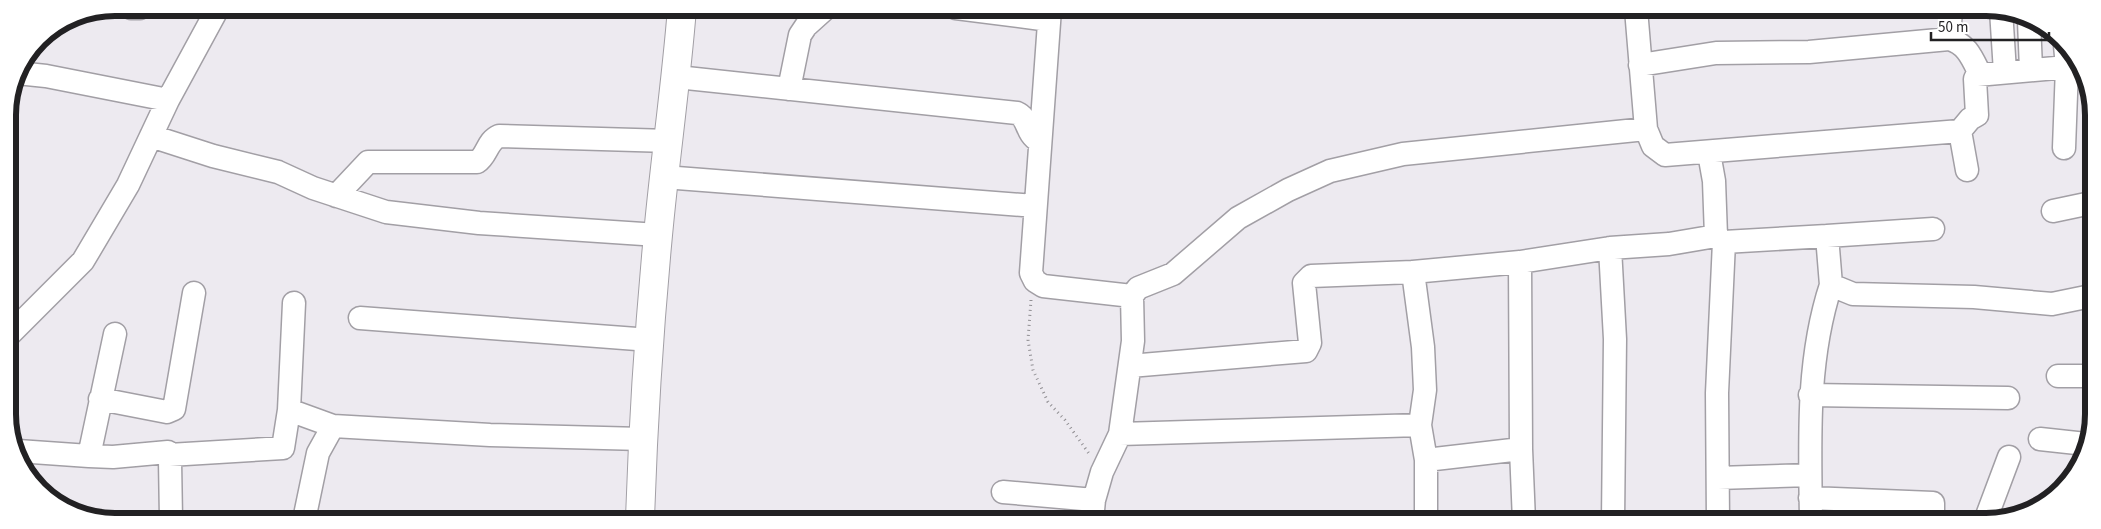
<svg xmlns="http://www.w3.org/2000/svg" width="2101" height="529" font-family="'Source Sans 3',sans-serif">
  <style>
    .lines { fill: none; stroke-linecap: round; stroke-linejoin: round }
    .minor-casing { stroke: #a29fa5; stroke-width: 25 }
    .major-casing { stroke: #a29fa5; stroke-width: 30 }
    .path { stroke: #918f93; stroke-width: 3; stroke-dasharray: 1 4; stroke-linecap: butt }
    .minor { stroke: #fff; stroke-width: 22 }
    .major { stroke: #fff; stroke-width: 28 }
    .rim { fill: none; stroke: #222123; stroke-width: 6 }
  </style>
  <rect width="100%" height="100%" fill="#edeaf0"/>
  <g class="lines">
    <defs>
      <path id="minor" d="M 131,8 L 140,8
        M 956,8 L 1049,20
        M 1050,9 L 1031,273 L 1035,281 L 1043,286 L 1132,296
        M 1636,9 L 1646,129 L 1653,146 L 1665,155 L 1960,131
        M 2001,10 L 2005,72
        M 2029,21 L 2031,69
        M 1949,39 L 1951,10
        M 1640,65 L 1716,53 L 1809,52 L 1949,39 C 1967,44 1972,58 1980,74
        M 17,73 L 46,76 L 168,100
        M 677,77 L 1017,113 C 1029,118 1025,133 1039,141
        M 789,89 L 800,35 L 806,26 L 826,8
        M 151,136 L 213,156 L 278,172 L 313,188 L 386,212 L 479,223 L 658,235
        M 2064,148 L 2067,67 L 2065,45
        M 1709,153 L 1714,181 L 1716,236
        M 1967,170 L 1960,131 L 1970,119 L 1977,115 L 1975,79 L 1977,75 L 2067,67
        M 664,177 L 1035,206
        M 336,196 L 368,162 L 477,162 C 487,156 487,141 499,136 L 669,141
        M 2053,211 L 2091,203
        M 1827,236 L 1933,229
        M 1610,248 L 1615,339 L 1613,521
        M 1520,262 L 1521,449 L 1524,521
        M 1413,272 L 1423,347 L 1425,390 L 1420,425 L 1426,460 L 1426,521
        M 360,318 L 650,340
        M 9,335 L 83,261 L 128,185 L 168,100 L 218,8
        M 1130,366 L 1306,351 L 1310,343 L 1304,283 L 1311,276 L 1413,272 L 1520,262 L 1610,248 L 1669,244 L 1716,236 L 1724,242 L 1827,236 L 1831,285
        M 2058,376 L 2091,376
        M 1810,395 L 2008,398
        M 100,399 L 167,412 L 174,409 L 194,293
        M 289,410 L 333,426 L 490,435 L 642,439
        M 1120,434 L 1420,425
        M 2040,439 L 2086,444
        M 18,451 L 89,456 L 115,334
        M 169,455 L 283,448 L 289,410 L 294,303
        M 89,456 L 113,457 L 168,452 L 170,460 L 171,519
        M 1426,460 L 1521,449
        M 1718,478 L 1810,475
        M 1003,492 L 1094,500
        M 1810,498 L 1933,503 L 1933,521
        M 304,520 L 318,453 L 333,426
        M 1092,520 L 1094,500 L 1102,472 L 1120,434 L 1133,341 L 1132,296 L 1138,288 L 1173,274 L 1238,218 L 1288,190 L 1330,171 L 1403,154 L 1646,129
        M 1718,521 L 1717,393 L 1724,242
        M 1811,521 C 1810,442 1806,361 1831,285 L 1853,294 L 1974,297 L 2052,304 L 2091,296
        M 1985,521 L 2009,457"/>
      <path id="major" d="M 640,520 C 643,425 649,330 658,235 C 665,159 676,84 682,8"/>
    </defs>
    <use href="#minor" class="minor-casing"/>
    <use href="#major" class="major-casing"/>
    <path class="path" d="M 1031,300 L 1028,340 L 1033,370 L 1048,402 L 1065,420 L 1090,455"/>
    <use href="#minor" class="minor"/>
    <use href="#major" class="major"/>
  </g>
  <path d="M0 0H2101V529H0ZM115 16H1986A99 99 0 0 1 2085 115V414A99 99 0 0 1 1986 513H115A99 99 0 0 1 16 414V115A99 99 0 0 1 115 16Z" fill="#fff" fill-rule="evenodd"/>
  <path class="rim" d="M115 16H1986A99 99 0 0 1 2085 115V414A99 99 0 0 1 1986 513H115A99 99 0 0 1 16 414V115A99 99 0 0 1 115 16Z"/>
  <path d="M1931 32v8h118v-8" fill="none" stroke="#222123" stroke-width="2.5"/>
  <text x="1938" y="32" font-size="15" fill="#222123" stroke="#ffffff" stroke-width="4" paint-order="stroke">50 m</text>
</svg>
